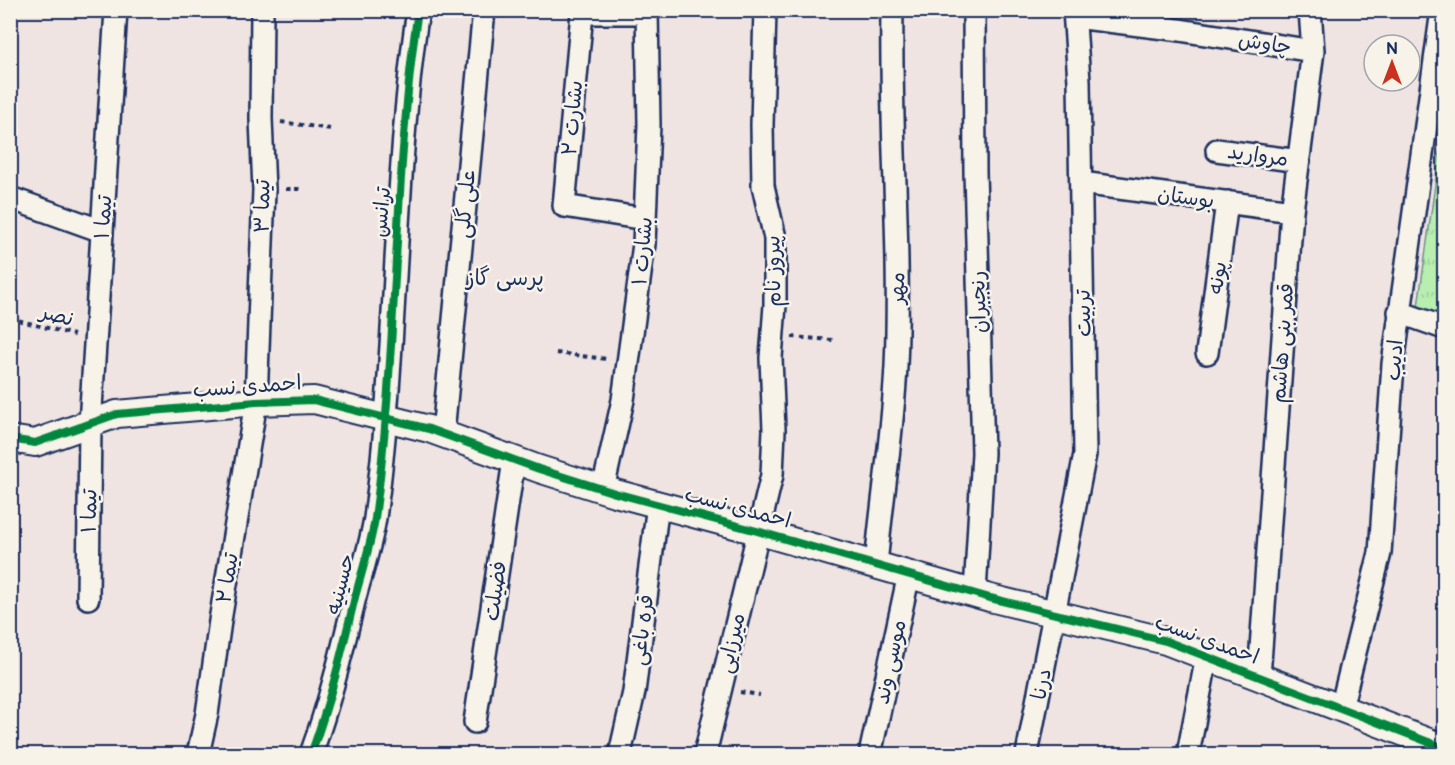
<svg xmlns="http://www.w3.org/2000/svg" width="1455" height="765" font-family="'Balsamiq Sans','Playpen Sans Arabic',sans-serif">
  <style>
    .park { fill: url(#park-tufts); stroke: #6a8f88; stroke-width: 1.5 }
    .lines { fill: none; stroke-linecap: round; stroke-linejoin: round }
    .minor-casing { stroke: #1b2f5e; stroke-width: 26 }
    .tertiary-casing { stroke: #1b2f5e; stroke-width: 30 }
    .path { stroke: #1b2f5e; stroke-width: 4; stroke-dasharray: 4.5 4.5; stroke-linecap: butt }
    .minor { stroke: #f7f3e8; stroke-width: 21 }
    .tertiary { stroke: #f7f3e8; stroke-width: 26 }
    .cycleway-casing { stroke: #f7f3e8; stroke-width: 11 }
    .cycleway { stroke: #00873e; stroke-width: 8 }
    .labels { text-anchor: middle; stroke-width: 5; stroke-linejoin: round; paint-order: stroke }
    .street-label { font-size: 21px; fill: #1b2f5e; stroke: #f7f3e8 }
    .neighbourhood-label { font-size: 22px; fill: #1b2f5e; stroke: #f7f3e8 }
  </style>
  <defs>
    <pattern id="park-tufts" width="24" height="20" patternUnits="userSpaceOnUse" patternTransform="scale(1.5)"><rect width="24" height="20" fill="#b8efb1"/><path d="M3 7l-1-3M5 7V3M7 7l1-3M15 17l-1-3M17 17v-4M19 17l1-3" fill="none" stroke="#9ecd9b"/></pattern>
  </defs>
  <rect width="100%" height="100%" fill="#f0e4e2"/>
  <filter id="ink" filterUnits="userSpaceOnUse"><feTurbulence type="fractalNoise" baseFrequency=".0167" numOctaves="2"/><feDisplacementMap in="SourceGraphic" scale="12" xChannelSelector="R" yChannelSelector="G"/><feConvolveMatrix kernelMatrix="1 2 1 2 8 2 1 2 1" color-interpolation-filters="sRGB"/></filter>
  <g filter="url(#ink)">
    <path class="park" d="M 1444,120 L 1444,324 L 1416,321 Z"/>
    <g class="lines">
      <defs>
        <path id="minor" d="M 974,10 L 975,172 L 983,453 L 975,593
          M 1075,17 L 1173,29 L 1313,51
          M 1217,150 L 1299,161
          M 1081,183 L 1292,211
          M 10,198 L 102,231
          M 645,219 L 564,206 L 582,13 L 647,13
          M 1399,312 L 1444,328
          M 1207,353 L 1227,202
          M 443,433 L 484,10
          M 603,489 L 623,400 L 644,244 L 649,125 L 647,10
          M 876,565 C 882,499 893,432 896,366 C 901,247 890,129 892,10
          M 88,598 L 90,424 L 116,10
          M 1259,677 L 1292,211 L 1313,51 L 1310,10
          M 1341,708 L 1380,553 L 1393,364 L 1442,10
          M 475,722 L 514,460
          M 871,750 L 909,574
          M 198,754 L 207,714 L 220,621 L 256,402 L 264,190 L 261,119 L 262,10
          M 311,754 C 330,702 342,651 355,597 C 362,571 371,544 375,518 C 398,350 393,178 418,10
          M 620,754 L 634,692 L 658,504
          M 705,754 L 772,475 L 774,430 L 771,358 L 775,305 L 775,238 L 763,186 L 762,125 L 765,10
          M 1027,754 L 1085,454 L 1079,81 L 1074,10
          M 1188,754 L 1207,656"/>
        <path id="tertiary" d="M 10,439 L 35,443 L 117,414 L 256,402 L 314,400 L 429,429 L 539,469 L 615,493 L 757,531 L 990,598 L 1166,641 L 1444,748"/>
      </defs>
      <use href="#minor" class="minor-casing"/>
      <use href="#tertiary" class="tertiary-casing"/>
      <path class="path" d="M 339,14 L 398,16
        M 281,122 L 331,129
        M 286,189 L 304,189
        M 10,318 L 74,335
        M 792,337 L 833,340
        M 556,353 L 607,359
        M 740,692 L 760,695"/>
      <use href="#minor" class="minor"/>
      <use href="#tertiary" class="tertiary"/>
      <defs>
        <path id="cycleway" d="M 10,439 L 35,443 L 117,414 L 256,402 L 314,400 L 429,429 L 539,469 L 615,493 L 757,531 L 990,598 L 1166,641 L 1444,748
          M 311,754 C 330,702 342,651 355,597 C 362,571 371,544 375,518 C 398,350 393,178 418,10"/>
      </defs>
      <use href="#cycleway" class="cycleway-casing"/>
      <use href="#cycleway" class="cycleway"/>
    </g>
  </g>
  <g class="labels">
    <g class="street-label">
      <text transform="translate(1265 43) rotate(9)" y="7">چاوش</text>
      <text transform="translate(572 118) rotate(-85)" y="7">بشارت ۲</text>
      <text transform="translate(1258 155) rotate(8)" y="7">مروارید</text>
      <text transform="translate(1186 197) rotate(8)" y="7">بوستان</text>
      <text transform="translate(465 204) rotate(-85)" y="7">علی گلی</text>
      <text transform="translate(262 206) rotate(-89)" y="7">تیما ۳</text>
      <text transform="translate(381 212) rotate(-85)" y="7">ترانس</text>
      <text transform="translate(103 217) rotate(-86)" y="7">تیما ۱</text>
      <text transform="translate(642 251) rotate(-85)" y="7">بشارت ۱</text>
      <text transform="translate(773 271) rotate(-91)" y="7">پیروز نام</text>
      <text transform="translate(1217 278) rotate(-82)" y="7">پونه</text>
      <text transform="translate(897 288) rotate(-89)" y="7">مهر</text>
      <text transform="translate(978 302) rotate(-92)" y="7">رنجبران</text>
      <text transform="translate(1083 313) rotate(-91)" y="7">تربیت</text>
      <text transform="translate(57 315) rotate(15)" y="7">نصر</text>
      <text transform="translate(1282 343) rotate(-86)" y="7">قمر بنی هاشم</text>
      <text transform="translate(1394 360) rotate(-85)" y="7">ادیب</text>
      <text transform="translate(247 386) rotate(-4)" y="7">احمدی نسب</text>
      <text transform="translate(738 507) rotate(15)" y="7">احمدی نسب</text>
      <text transform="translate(89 511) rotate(-89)" y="7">۱ تیما</text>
      <text transform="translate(227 578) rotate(-81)" y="7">تیما ۲</text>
      <text transform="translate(340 584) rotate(-76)" y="7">حسینیه</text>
      <text transform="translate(495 591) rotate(-82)" y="7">فضیلت</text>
      <text transform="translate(642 630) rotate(-83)" y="7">قره باغی</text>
      <text transform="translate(1207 639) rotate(20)" y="7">احمدی نسب</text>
      <text transform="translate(731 643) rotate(-77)" y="7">میرزایی</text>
      <text transform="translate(890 662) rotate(-78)" y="7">موسی وند</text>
      <text transform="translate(1041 684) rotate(-79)" y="7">درنا</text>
    </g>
    <g class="neighbourhood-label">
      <text x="505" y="285">پرسی گاز</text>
    </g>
  </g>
  <rect width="1455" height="765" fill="none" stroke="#f7f3e8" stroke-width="36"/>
  <rect x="18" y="18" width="1419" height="729" fill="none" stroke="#1b2f5e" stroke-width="2" filter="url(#ink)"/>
  <g transform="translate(1392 63)"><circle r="28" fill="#f7f3e8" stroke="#9fa5b1" stroke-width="1.5"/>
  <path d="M0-4.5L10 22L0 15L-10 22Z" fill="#c8321e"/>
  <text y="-9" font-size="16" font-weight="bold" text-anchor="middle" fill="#1b2f5e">N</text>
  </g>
</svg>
